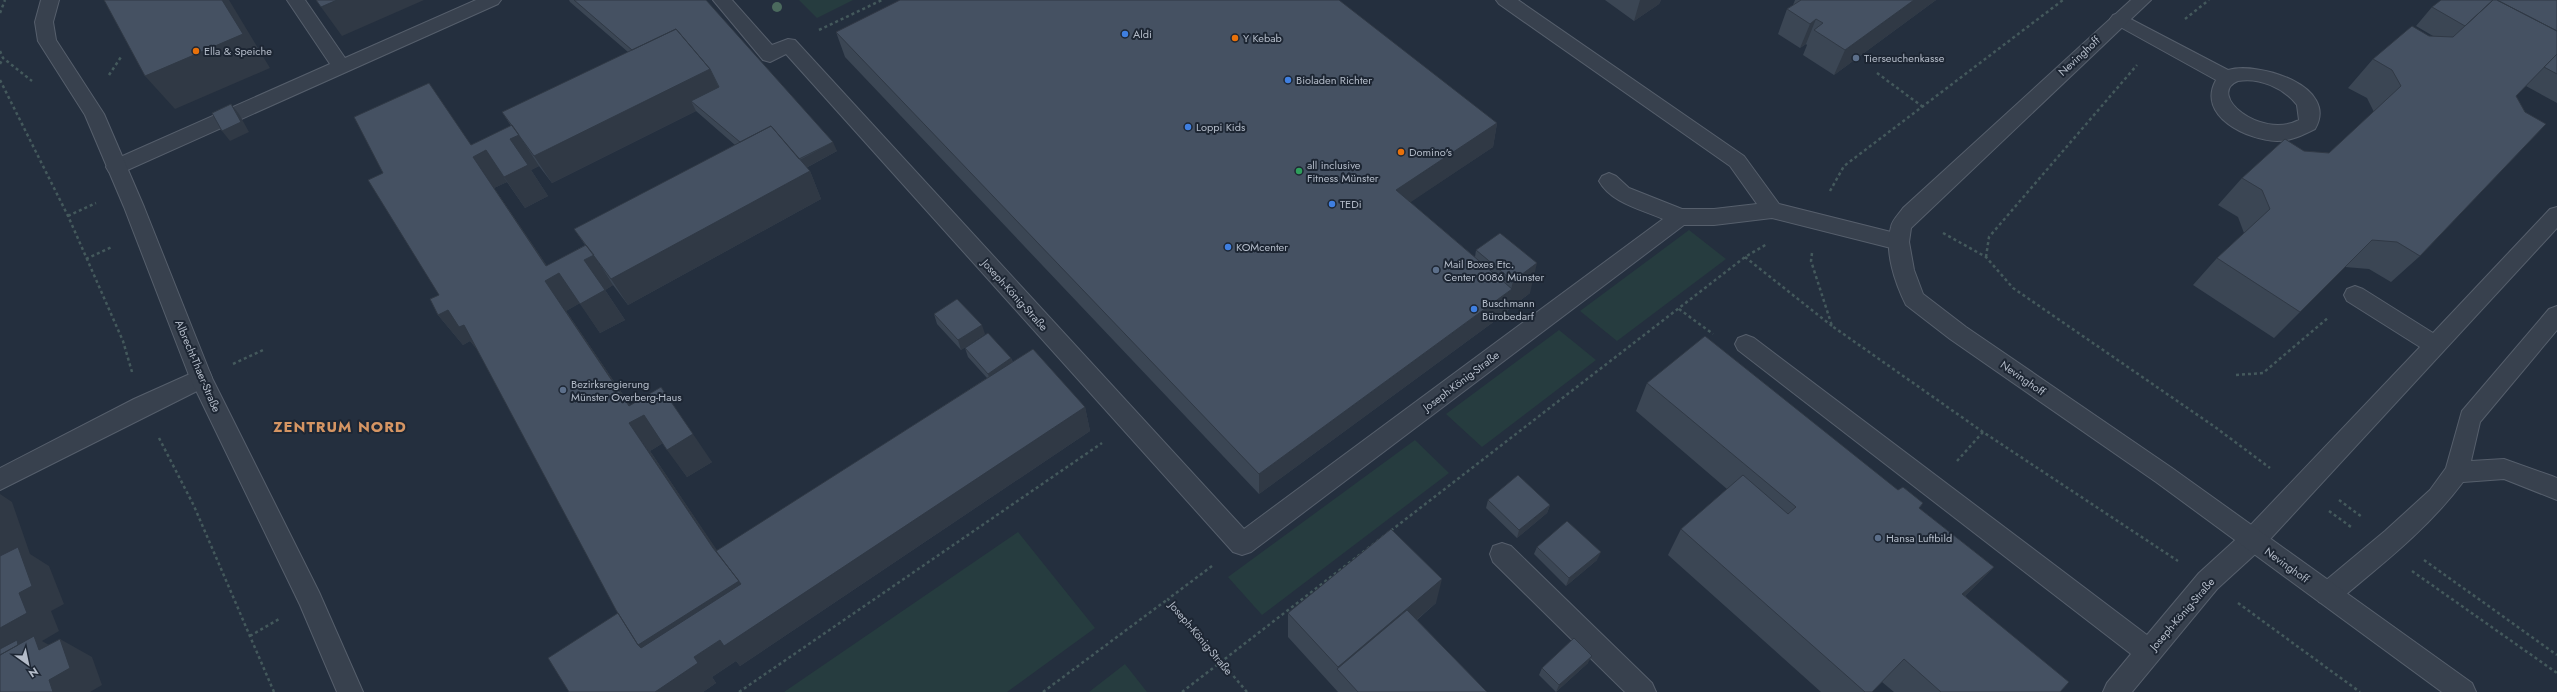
<svg xmlns="http://www.w3.org/2000/svg" width="2557" height="692" font-family="Jost,sans-serif">
  <style>
    .green { fill: #263c3f }
    .lines { fill: none; stroke-linecap: round; stroke-linejoin: round }
    .service-casing { stroke: #565f6c; stroke-width: 2 }
    .minor-casing { stroke: #565f6c; stroke-width: 2 }
    .path { stroke: #44595c; stroke-width: 2.5; stroke-dasharray: 3 3; stroke-linecap: butt }
    .service { fill: #38414e; fill-rule: evenodd }
    .minor { fill: #38414e; fill-rule: evenodd }
    .tree { fill: #4b6a5d }
    .wall { fill: #3b4654; fill-rule: evenodd }
    .shaded-wall { fill: #303945 }
    .building { fill: #455162; stroke: #303945 }
    .shop-dot { fill: #3f7fe0; stroke: #1d2633; stroke-width: 1.5 }
    .food-dot { fill: #e8710a; stroke: #1d2633; stroke-width: 1.5 }
    .service-dot { fill: #5c6f8a; stroke: #1d2633; stroke-width: 1.5 }
    .leisure-dot { fill: #2e9e5b; stroke: #1d2633; stroke-width: 1.5 }
    .labels { text-anchor: middle; stroke-width: 4; stroke-linejoin: round; paint-order: stroke }
    .poi-label { font-size: 11px; fill: #b4bcc9; stroke: #1d2633; text-anchor: start }
    .street-label { font-size: 11px; fill: #b4bcc9; stroke: #1d2633 }
    .district-label { font-size: 15px; font-weight: bold; letter-spacing: 1px; fill: #d59563; stroke: #1d2633 }
  </style>
  <rect width="100%" height="100%" fill="#242f3e"/>
  <path class="green" d="M 799,0 L 853,0 L 817,18 Z
    M 1689,230 L 1726,259 L 1617,341 L 1580,311 Z
    M 1559,330 L 1596,360 L 1482,447 L 1446,414 Z
    M 1415,440 L 1449,473 L 1262,615 L 1228,577 Z
    M 1018,532 L 1095,628 L 1007,692 L 784,692 Z
    M 1125,664 L 1147,692 L 1089,692 Z"/>
  <g class="lines">
    <defs>
      <path id="service" d="M 287,0 L 305,0 L 345,58 L 476,0 L 501,0 L 498,4 L 123,172 L 116,174 L 109,172 L 106,167 L 109,162 L 330,64 Z
        M 713,0 L 732,0 L 772,45 L 788,39 L 795,40 L 1244,529 L 1663,219 C 1641,209 1611,203 1599,181 L 1602,176 L 1609,173 L 1616,176 L 1629,188 L 1682,209 L 1714,209 L 1757,204 L 1730,166 L 1499,4 L 1496,0 L 1518,0 L 1744,156 L 1779,204 L 1899,234 L 1906,236 L 1909,242 L 1906,248 L 1899,250 L 1772,218 L 1714,225 L 1684,225 L 1251,552 L 1242,555 L 1233,552 L 786,54 L 770,62 L 763,60 Z
        M 2119,13 L 2228,70 C 2258,61 2340,86 2315,129 C 2303,135 2291,141 2277,141 C 2247,140 2196,116 2216,80 L 2113,23 L 2110,19 L 2113,15 ZM 2238,81 C 2259,77 2284,88 2297,105 L 2299,120 C 2260,140 2206,94 2238,81 Z
        M 2557,207 L 2557,228 L 2262,548 L 2217,589 L 2132,692 L 2103,692 L 2107,683 L 2131,654 L 1738,350 L 1735,344 L 1738,338 L 1746,335 L 1754,338 L 2147,635 L 2199,573 L 2244,532 L 2420,347 L 2347,301 L 2344,295 L 2347,289 L 2355,286 L 2363,289 L 2433,333 L 2550,209 Z
        M 2557,306 L 2557,330 L 2480,422 L 2471,461 L 2504,459 L 2552,476 L 2557,478 L 2557,500 L 2504,479 L 2463,482 C 2428,529 2381,565 2337,602 L 2328,605 L 2319,602 L 2316,594 L 2319,586 L 2385,531 L 2430,490 L 2446,468 L 2462,411 L 2549,309 Z
        M 201,369 L 209,371 L 212,378 L 209,385 L 0,490 L 0,468 L 134,399 Z
        M 1502,543 L 1511,546 L 1652,683 L 1656,692 L 1625,692 L 1493,562 L 1490,554 L 1493,546 Z"/>
      <path id="minor" d="M 41,0 L 59,0 L 53,22 L 56,40 L 104,114 L 144,207 L 212,378 L 319,592 L 363,692 L 337,692 L 300,605 L 190,378 L 124,207 L 85,115 L 38,41 L 35,22 Z
        M 2131,0 L 2151,0 L 1911,228 L 1909,242 L 1914,270 L 1923,294 L 1966,327 L 2172,468 L 2472,683 L 2476,692 L 2442,692 L 2156,482 L 1950,339 L 1906,305 C 1895,283 1884,251 1891,227 C 1892,220 1899,214 1903,208 Z"/>
    </defs>
    <use href="#service" class="service-casing"/>
    <use href="#minor" class="minor-casing"/>
    <path class="path" d="M 0,13 L 5,0
      M 2185,19 L 2209,0
      M 819,30 L 882,0
      M 0,51 L 3,58 L 32,81
      M 0,64 L 3,58
      M 1877,73 L 1923,107
      M 109,75 L 121,57
      M 0,80 L 68,216 L 123,341 L 132,372
      M 1830,191 L 1844,166 L 2063,0
      M 68,216 L 96,203
      M 1943,233 L 1986,257 L 2013,288 L 2215,427 L 2270,468
      M 1812,253 L 1811,261 L 1832,326 L 1983,432 L 2178,561
      M 1745,257 L 1832,326
      M 1986,257 L 1989,237 L 2137,65
      M 86,259 L 112,247
      M 1679,309 L 1713,334
      M 233,364 L 263,350
      M 2236,375 L 2263,373 L 2329,317
      M 159,438 L 194,506 L 274,692
      M 1957,461 L 1983,432
      M 2339,500 L 2362,517
      M 2329,511 L 2351,527
      M 2424,560 L 2557,655
      M 1212,566 L 1168,599 L 1247,692
      M 2412,571 L 2557,673
      M 2238,603 L 2360,692
      M 250,636 L 279,619
      M 739,692 L 1102,443
      M 1043,692 L 1168,599
      M 1182,692 L 1745,257 L 1767,244"/>
    <use href="#service" class="service"/>
    <use href="#minor" class="minor"/>
  </g>
  <circle class="tree" cx="777" cy="7" r="5"/>
  <path class="wall" d="M 569,0 L 706,0 L 837,151 L 806,168 L 810,171 L 821,199 L 628,305 L 613,285 L 605,290 L 625,320 L 600,333 L 580,303 L 566,311 L 630,405 L 712,462 L 687,477 L 663,443 L 650,451 L 717,551 L 987,378 L 968,357 L 965,348 L 1011,358 L 1013,362 L 1085,407 L 1090,431 L 740,666 L 736,661 L 712,677 L 716,683 L 703,692 L 569,692 L 618,613 L 477,349 L 470,341 L 463,345 L 438,315 L 439,295 L 471,145 L 511,126 L 502,112 L 628,52 L 570,2 ZM 696,111 L 735,145 L 574,229 L 585,245 L 547,266 L 494,188 L 507,182 L 525,208 L 548,196 L 531,170 L 539,166 L 552,183 Z
    M 1605,0 L 1661,0 L 1659,4 L 1634,21 Z
    M 1795,0 L 1936,0 L 1834,75 L 1803,55 L 1807,45 L 1806,44 L 1800,48 L 1778,34 L 1787,9 L 1793,5 Z
    M 2557,0 L 2557,103 L 2526,86 L 2516,96 L 2420,256 L 2391,282 L 2369,269 L 2345,267 L 2274,338 L 2193,285 L 2217,258 L 2244,233 L 2238,217 L 2218,205 L 2242,178 L 2304,151 L 2329,153 L 2374,112 L 2367,98 L 2348,88 L 2373,59 L 2429,36 L 2433,36 L 2416,26 L 2432,7 Z
    M 836,32 L 1497,123 L 1493,147 L 1410,202 L 1475,257 L 1476,250 L 1530,293 L 1508,310 L 1507,312 L 1259,494 L 845,57 Z
    M 934,314 L 985,334 L 961,350 L 937,324 Z
    M 1647,383 L 1919,508 L 1994,567 L 1965,596 L 2060,692 L 1894,692 L 1882,682 L 1872,692 L 1821,692 L 1668,555 L 1681,529 L 1727,489 L 1636,411 Z
    M 1488,500 L 1550,505 L 1547,513 L 1517,538 L 1486,508 Z
    M 1537,547 L 1597,560 L 1566,586 L 1534,554 Z
    M 1436,603 L 1417,620 L 1487,692 L 1338,692 L 1288,637 L 1288,613 Z
    M 1588,663 L 1556,692 L 1539,675 L 1542,668 Z"/>
  <path class="shaded-wall" d="M 222,0 L 229,0 L 270,68 L 175,109 L 145,76 Z
    M 337,0 L 424,0 L 342,36 L 321,7 Z
    M 1640,0 L 1661,0 L 1659,4 L 1634,21 Z
    M 1914,0 L 1936,0 L 1834,75 L 1845,50 Z
    M 1816,19 L 1806,44 L 1800,48 L 1810,24 Z
    M 710,69 L 723,97 L 691,101 L 696,111 L 552,183 L 534,156 Z
    M 231,104 L 239,114 L 249,132 L 230,141 L 222,131 Z
    M 1497,123 L 1493,147 L 1393,214 L 1396,190 Z
    M 519,135 L 539,166 L 531,170 L 548,196 L 525,208 L 504,177 L 510,139 Z
    M 833,142 L 837,151 L 798,172 L 794,163 Z
    M 486,150 L 507,182 L 494,188 L 554,276 L 559,273 L 580,303 L 566,311 L 639,418 L 644,415 L 663,443 L 650,451 L 727,565 L 713,548 L 629,423 L 629,406 L 545,281 L 473,157 Z
    M 810,171 L 821,199 L 628,305 L 611,279 Z
    M 594,255 L 613,285 L 604,291 L 584,260 Z
    M 1537,263 L 1530,293 L 1508,310 L 1507,312 L 1259,494 L 1259,474 L 1511,290 L 1513,281 Z
    M 605,290 L 625,320 L 600,333 L 580,304 Z
    M 448,310 L 464,325 L 483,357 L 470,341 L 463,345 L 438,315 Z
    M 982,325 L 985,334 L 961,350 L 958,340 Z
    M 1011,358 L 1014,367 L 991,383 L 988,374 Z
    M 1085,407 L 1090,431 L 740,666 L 736,661 L 712,677 L 716,683 L 703,692 L 655,692 L 694,657 L 720,640 Z
    M 693,434 L 712,462 L 687,477 L 667,450 Z
    M 0,494 L 12,502 L 30,554 L 49,566 L 64,604 L 51,611 L 59,631 L 42,641 L 65,654 L 60,639 L 92,657 L 102,685 L 90,692 L 53,692 L 0,664 Z
    M 1550,505 L 1547,513 L 1517,538 L 1519,530 Z
    M 1601,552 L 1597,560 L 1566,586 L 1569,578 Z
    M 1994,567 L 1970,591 L 1939,618 L 1962,594 Z
    M 1442,579 L 1436,603 L 1347,679 L 1337,669 L 1338,667 Z
    M 739,581 L 757,606 L 660,668 L 638,645 Z
    M 1592,656 L 1588,663 L 1556,692 L 1559,685 Z"/>
  <path class="building" d="M 104,0 L 222,0 L 243,34 L 145,76 Z
    M 316,0 L 337,0 L 321,7 Z
    M 574,0 L 706,0 L 833,142 L 799,159 L 771,126 L 740,142 L 691,101 L 719,87 L 710,69 L 676,29 L 632,50 Z
    M 900,0 L 1339,0 L 1497,123 L 1396,190 L 1512,289 L 1259,474 L 836,32 Z
    M 1801,0 L 1914,0 L 1845,50 L 1814,30 L 1823,23 L 1816,19 L 1810,24 L 1787,9 Z
    M 2441,0 L 2493,0 L 2465,26 L 2432,7 Z
    M 2493,0 L 2497,0 L 2557,31 L 2557,54 L 2516,96 L 2525,112 L 2546,124 L 2420,256 L 2397,242 L 2372,240 L 2300,312 L 2217,258 L 2270,209 L 2262,190 L 2242,178 L 2285,139 L 2304,151 L 2329,153 L 2401,86 L 2392,70 L 2373,59 L 2412,26 L 2429,36 L 2453,37 Z
    M 2497,0 L 2557,0 L 2557,31 Z
    M 676,29 L 710,69 L 534,156 L 502,112 Z
    M 2557,54 L 2557,74 L 2544,67 Z
    M 429,83 L 471,145 L 512,125 L 519,135 L 510,139 L 528,165 L 504,177 L 486,150 L 473,157 L 546,266 L 586,245 L 594,255 L 584,260 L 605,290 L 580,304 L 559,273 L 545,281 L 629,406 L 661,387 L 693,434 L 667,450 L 644,415 L 629,423 L 713,548 L 739,581 L 638,645 L 616,610 L 464,325 L 459,327 L 448,310 L 438,315 L 430,299 L 439,295 L 368,180 L 383,173 L 354,117 Z
    M 231,104 L 241,122 L 222,131 L 212,113 Z
    M 771,126 L 810,171 L 611,279 L 574,229 Z
    M 1500,233 L 1537,263 L 1513,281 L 1476,250 Z
    M 957,299 L 982,325 L 958,340 L 934,314 Z
    M 988,333 L 1011,358 L 988,374 L 965,348 Z
    M 1705,336 L 1898,490 L 1903,487 L 1923,503 L 1919,508 L 1994,567 L 1962,594 L 2069,682 L 2060,692 L 1941,692 L 1904,659 L 1872,692 L 1865,692 L 1681,529 L 1743,475 L 1788,514 L 1796,507 L 1647,383 Z
    M 1033,349 L 1085,407 L 724,646 L 720,640 L 694,657 L 698,663 L 655,692 L 569,692 L 548,658 L 618,613 L 638,645 L 641,648 L 741,584 L 716,551 Z
    M 1518,475 L 1550,505 L 1519,530 L 1488,500 Z
    M 1567,521 L 1601,552 L 1569,578 L 1537,547 Z
    M 1391,529 L 1442,579 L 1338,667 L 1288,613 Z
    M 18,547 L 32,586 L 19,593 L 27,613 L 0,628 L 0,556 Z
    M 1407,610 L 1487,692 L 1358,692 L 1337,669 Z
    M 34,636 L 39,650 L 60,639 L 70,668 L 49,680 L 53,692 L 0,692 L 0,655 Z
    M 1574,638 L 1592,656 L 1559,685 L 1542,668 Z
    M 17,640 L 18,645 L 0,655 L 0,649 Z"/>
  <g class="shop-dot">
    <circle cx="1125" cy="34" r="4"/>
    <circle cx="1288" cy="80" r="4"/>
    <circle cx="1188" cy="127" r="4"/>
    <circle cx="1332" cy="204" r="4"/>
    <circle cx="1228" cy="247" r="4"/>
    <circle cx="1474" cy="309" r="4"/>
  </g>
  <g class="food-dot">
    <circle cx="1235" cy="38" r="4"/>
    <circle cx="196" cy="51" r="4"/>
    <circle cx="1401" cy="152" r="4"/>
  </g>
  <g class="service-dot">
    <circle cx="1856" cy="58" r="4"/>
    <circle cx="1436" cy="270" r="4"/>
    <circle cx="563" cy="390" r="4"/>
    <circle cx="1878" cy="538" r="4"/>
  </g>
  <circle class="leisure-dot" cx="1299" cy="171" r="4"/>
  <g class="labels">
    <g class="poi-label">
      <text x="1133" y="38">Aldi</text>
      <text x="1243" y="42">Y Kebab</text>
      <text x="204" y="55">Ella &amp; Speiche</text>
      <text x="1864" y="62">Tierseuchenkasse</text>
      <text x="1296" y="84">Bioladen Richter</text>
      <text x="1196" y="131">Loppi Kids</text>
      <text x="1409" y="156">Domino's</text>
      <text x="1307" y="169">all inclusive<tspan x="1307" dy="13">Fitness Münster</tspan></text>
      <text x="1340" y="208">TEDi</text>
      <text x="1236" y="251">KOMcenter</text>
      <text x="1444" y="268">Mail Boxes Etc.<tspan x="1444" dy="13">Center 0086 Münster</tspan></text>
      <text x="1482" y="307">Buschmann<tspan x="1482" dy="13">Bürobedarf</tspan></text>
      <text x="571" y="388">Bezirksregierung<tspan x="571" dy="13">Münster Overberg-Haus</tspan></text>
      <text x="1886" y="542">Hansa Luftbild</text>
    </g>
    <g class="street-label">
      <text transform="translate(2079 56) rotate(-43)" y="4">Nevinghoff</text>
      <text transform="translate(1015 295) rotate(48)" y="4">Joseph-König-Straße</text>
      <text transform="translate(198 366) rotate(67)" y="4">Albrecht-Thaer-Straße</text>
      <text transform="translate(2023 378) rotate(35)" y="4">Nevinghoff</text>
      <text transform="translate(1461 381) rotate(-37)" y="4">Joseph-König-Straße</text>
      <text transform="translate(2287 565) rotate(36)" y="4">Nevinghoff</text>
      <text transform="translate(2182 614) rotate(-49)" y="4">Joseph-König-Straße</text>
      <text transform="translate(1201 638) rotate(50)" y="4">Joseph-König-Straße</text>
    </g>
    <g class="district-label">
      <text x="340" y="432">ZENTRUM NORD</text>
    </g>
  </g>
  <g transform="translate(28 664) rotate(147)" stroke="#1d2633" stroke-width="3" paint-order="stroke">
  <path d="M0-3L7 15L0 10L-7 15Z" fill="#b4bcc9"/>
  <text y="-6" font-size="11" font-weight="bold" text-anchor="middle" fill="#b4bcc9">N</text>
  </g>
</svg>
